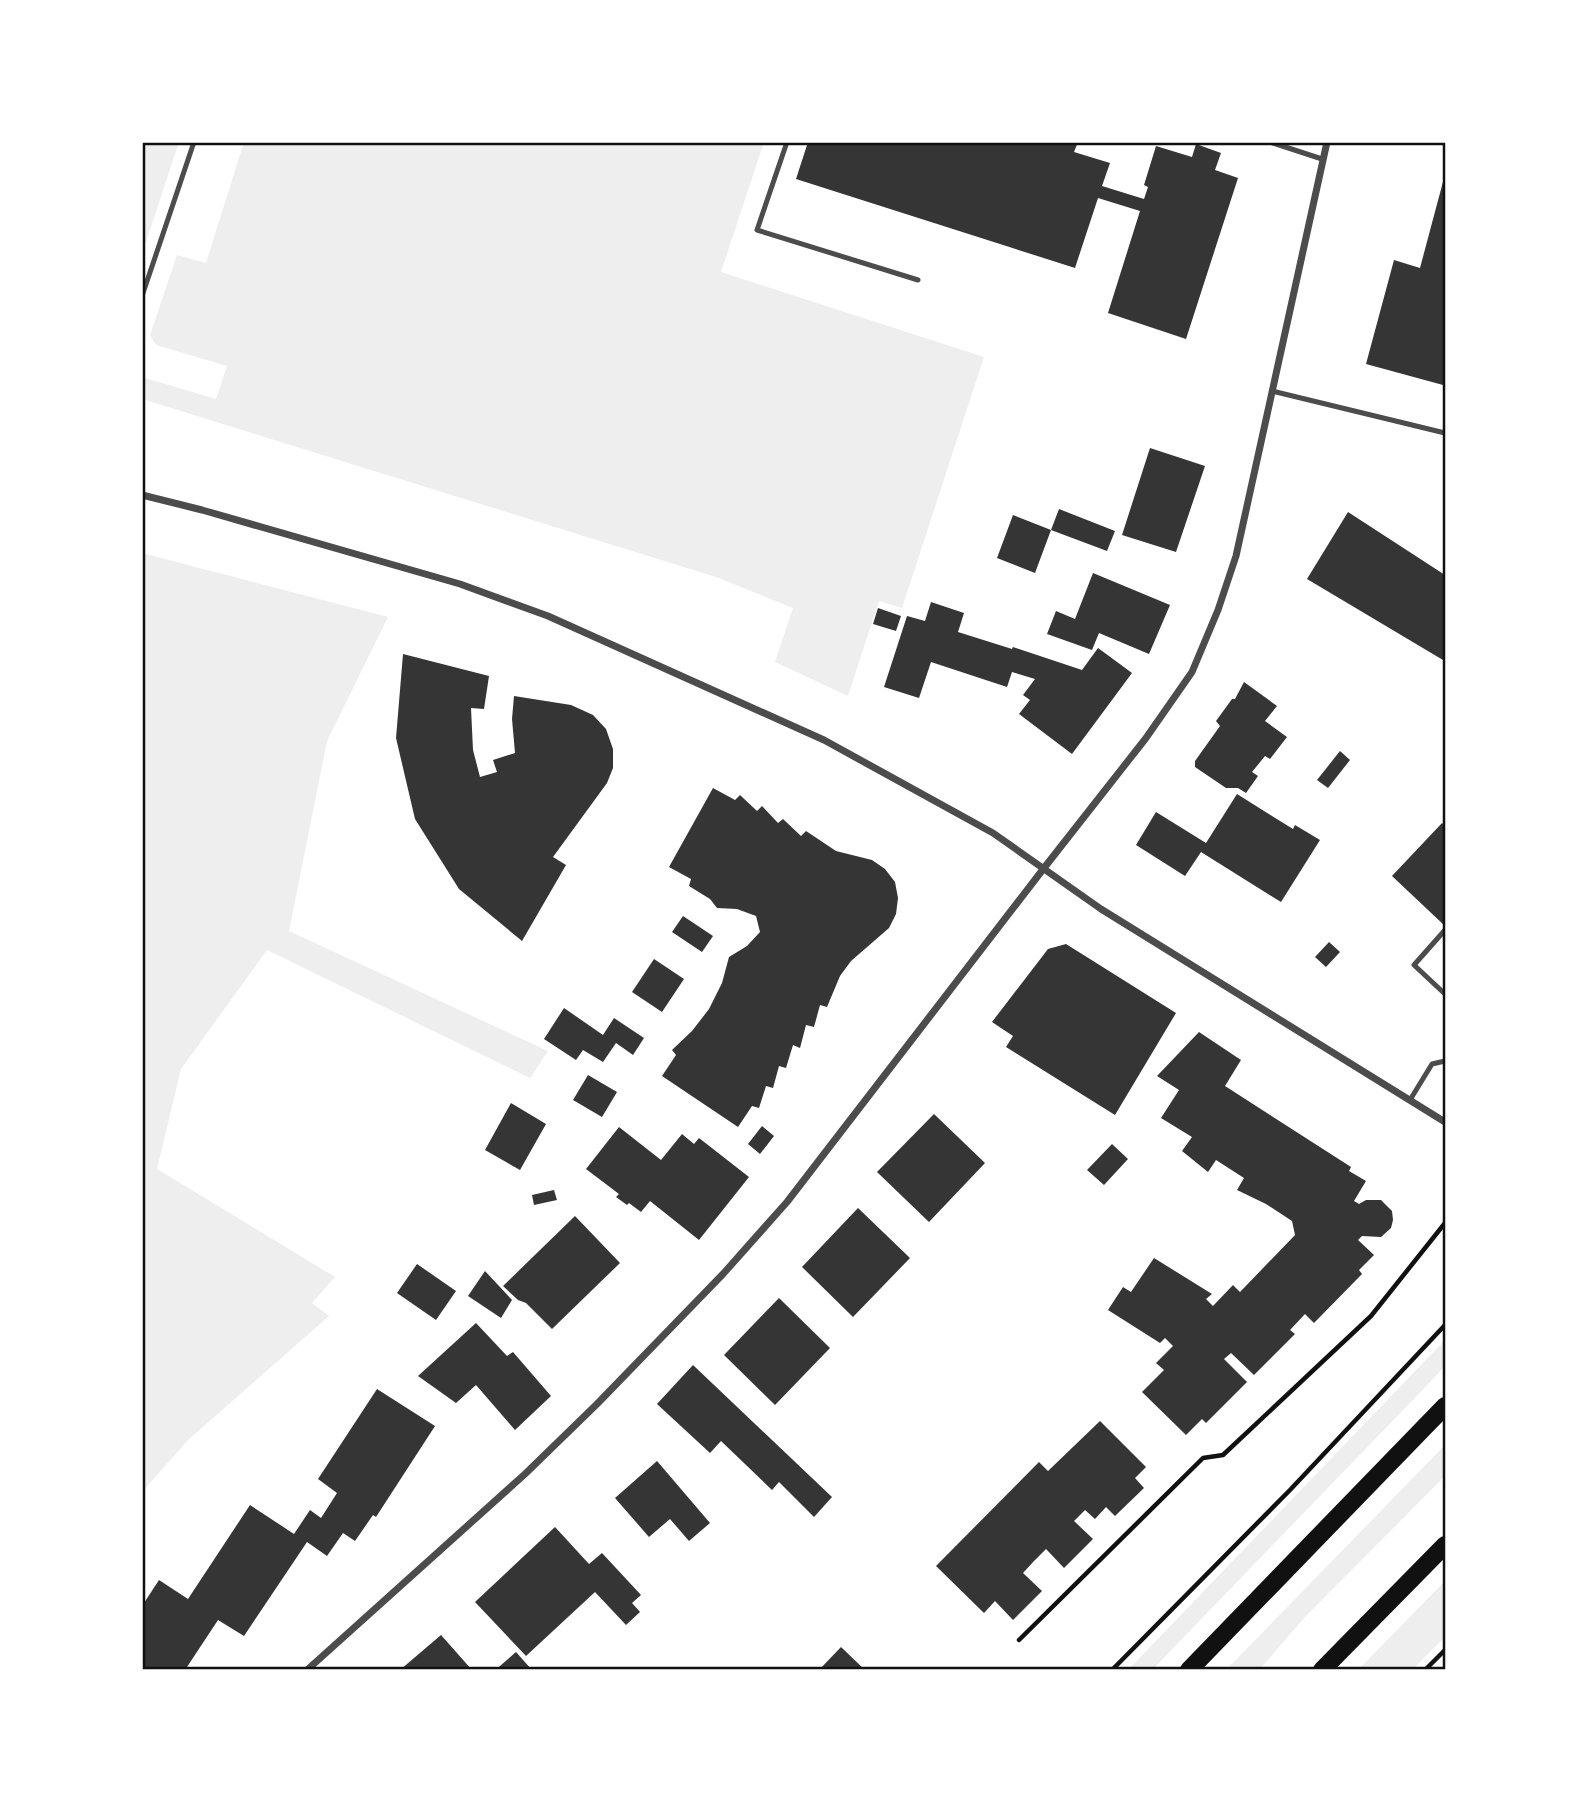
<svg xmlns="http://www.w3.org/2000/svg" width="1587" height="1812" font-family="Cabin,sans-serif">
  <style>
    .green { fill: #eee }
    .building { fill: #353535 }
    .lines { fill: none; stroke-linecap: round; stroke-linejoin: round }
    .path { stroke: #111; stroke-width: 4.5 }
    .service { stroke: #4c4c4c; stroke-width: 5 }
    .minor { stroke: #4c4c4c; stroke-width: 7 }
    .primary { stroke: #111; stroke-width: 18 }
    .neatline { fill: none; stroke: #111; stroke-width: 2.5 }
  </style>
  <rect width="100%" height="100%" fill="#fff"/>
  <path class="green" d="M 142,142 L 179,142 L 142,254 Z
    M 244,142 L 764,142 L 721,272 L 984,357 L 902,608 L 879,601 L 848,696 L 775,662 L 793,608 L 716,577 L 142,399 L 142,377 L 216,399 L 227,366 L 156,345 L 150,335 L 177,255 L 206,263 Z
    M 142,553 L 388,617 L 327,741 L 289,931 L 548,1051 L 530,1078 L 267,950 L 181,1069 L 157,1169 L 335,1277 L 312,1303 L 329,1316 L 188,1440 L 142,1492 Z
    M 1445,1340 L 1445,1366 L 1434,1378 L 1152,1670 L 1128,1670 Z
    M 1445,1445 L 1445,1476 L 1304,1618 L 1259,1670 L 1226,1670 Z
    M 1445,1581 L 1445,1637 L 1412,1670 L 1358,1670 Z"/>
  <path class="building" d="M 808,142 L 1078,142 L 1074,152 L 1110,163 L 1102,186 L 1144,199 L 1148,187 L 1144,185 L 1156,146 L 1192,157 L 1196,144 L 1221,153 L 1215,170 L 1238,178 L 1186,339 L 1108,313 L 1140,211 L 1098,198 L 1075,268 L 796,179 Z
    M 1444,178 L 1445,375 L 1443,385 L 1366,364 L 1394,260 L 1420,268 Z
    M 1150,448 L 1205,466 L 1176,552 L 1122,535 Z
    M 1059,509 L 1115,531 L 1107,551 L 1051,530 Z
    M 1348,512 L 1445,575 L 1445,656 L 1443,660 L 1307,579 Z
    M 1013,515 L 1051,530 L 1035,573 L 997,558 Z
    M 1093,573 L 1170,605 L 1149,654 L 1099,633 L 1092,650 L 1047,634 L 1056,611 L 1075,619 Z
    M 931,602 L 964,613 L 958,632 L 1012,649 L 1013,647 L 1082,670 L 1098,648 L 1132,673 L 1072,754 L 1019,714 L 1030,700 L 1023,695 L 1035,679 L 1012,672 L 1007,687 L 931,662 L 919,698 L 884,687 L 907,616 L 925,621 Z
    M 878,608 L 901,616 L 896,631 L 873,624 Z
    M 403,654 L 489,676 L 484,709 L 471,708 L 473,750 L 480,777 L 497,772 L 493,760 L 515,753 L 512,719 L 514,696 L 571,705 L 593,715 L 606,729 L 613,749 L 613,768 L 607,783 L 553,857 L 566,865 L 522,941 L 459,889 L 415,819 L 396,738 Z
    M 1244,682 L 1277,706 L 1265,721 L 1287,737 L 1270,759 L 1265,756 L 1252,772 L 1258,776 L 1246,793 L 1238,788 L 1226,788 L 1195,767 L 1195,761 L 1220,726 L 1216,721 L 1232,699 L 1235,699 Z
    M 1340,751 L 1350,760 L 1328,788 L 1317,780 Z
    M 713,788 L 735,800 L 740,795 L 757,811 L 762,806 L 778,823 L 783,819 L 801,836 L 806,831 L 836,851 L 872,860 L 885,869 L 895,882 L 898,898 L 896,914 L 889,928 L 851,961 L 840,976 L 827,1007 L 820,1005 L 814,1027 L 806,1025 L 800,1048 L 793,1045 L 786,1068 L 779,1066 L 773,1088 L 766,1086 L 759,1108 L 752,1106 L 738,1127 L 662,1076 L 676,1055 L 672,1050 L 692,1031 L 709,1009 L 722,983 L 729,957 L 747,946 L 760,932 L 756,916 L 737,909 L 717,908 L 710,899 L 689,886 L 691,879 L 669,867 Z
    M 1237,794 L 1293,829 L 1295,825 L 1320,840 L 1281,902 L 1201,852 L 1185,876 L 1136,845 L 1156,812 L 1206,843 Z
    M 1442,823 L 1445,826 L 1445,926 L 1392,876 Z
    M 683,916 L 713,936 L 702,952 L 672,932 Z
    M 1329,942 L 1340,952 L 1326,967 L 1315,957 Z
    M 1066,944 L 1176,1013 L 1115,1115 L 1006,1047 L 1013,1036 L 992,1022 L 1048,949 Z
    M 654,959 L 684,979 L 662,1012 L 632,992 Z
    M 564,1008 L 603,1035 L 614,1018 L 644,1038 L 633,1055 L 616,1043 L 603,1062 L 583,1050 L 576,1060 L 544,1039 Z
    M 1199,1032 L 1241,1060 L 1225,1086 L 1351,1167 L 1349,1171 L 1366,1181 L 1354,1201 L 1359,1204 L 1366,1200 L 1381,1200 L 1392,1211 L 1393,1220 L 1391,1228 L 1381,1237 L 1362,1236 L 1358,1240 L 1374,1255 L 1359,1270 L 1362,1274 L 1314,1323 L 1305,1314 L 1290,1330 L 1295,1334 L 1254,1375 L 1231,1353 L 1224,1359 L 1247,1382 L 1206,1423 L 1202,1419 L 1186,1435 L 1142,1392 L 1164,1370 L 1156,1363 L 1173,1346 L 1165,1338 L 1160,1343 L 1108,1310 L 1123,1287 L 1131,1292 L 1154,1258 L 1212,1294 L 1206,1299 L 1213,1306 L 1233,1285 L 1240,1292 L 1295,1235 L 1292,1221 L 1266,1204 L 1237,1190 L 1244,1178 L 1216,1160 L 1208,1172 L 1182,1151 L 1192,1137 L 1161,1118 L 1179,1090 L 1157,1076 Z
    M 588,1075 L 617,1092 L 602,1117 L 573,1100 Z
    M 511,1103 L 546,1124 L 520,1170 L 485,1150 Z
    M 934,1114 L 985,1163 L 929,1222 L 877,1172 Z
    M 762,1126 L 774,1136 L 760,1154 L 748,1144 Z
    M 619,1127 L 661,1160 L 682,1134 L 694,1144 L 699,1138 L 749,1177 L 699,1240 L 650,1201 L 641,1212 L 629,1203 L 627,1205 L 616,1197 L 619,1194 L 586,1169 Z
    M 1112,1144 L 1128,1159 L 1104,1185 L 1087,1170 Z
    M 554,1190 L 557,1200 L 534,1205 L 532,1195 Z
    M 858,1208 L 910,1258 L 853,1317 L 802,1267 Z
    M 575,1216 L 620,1263 L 552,1329 L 526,1303 L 518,1300 L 503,1286 Z
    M 417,1264 L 456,1291 L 436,1320 L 397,1293 Z
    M 485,1271 L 512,1300 L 501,1318 L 468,1296 Z
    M 779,1298 L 830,1348 L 775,1405 L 724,1355 Z
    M 476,1323 L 507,1356 L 513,1352 L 551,1396 L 515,1430 L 476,1385 L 456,1403 L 418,1376 Z
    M 693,1365 L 832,1497 L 814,1517 L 779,1482 L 772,1490 L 721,1441 L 710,1453 L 657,1404 Z
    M 377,1389 L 435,1426 L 376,1517 L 373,1515 L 355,1541 L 343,1533 L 327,1556 L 307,1542 L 244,1636 L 218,1620 L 185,1670 L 142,1670 L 142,1606 L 159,1580 L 188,1599 L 250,1505 L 294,1534 L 310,1510 L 321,1518 L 337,1493 L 318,1479 Z
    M 1100,1421 L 1146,1467 L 1135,1478 L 1144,1488 L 1115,1516 L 1106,1507 L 1095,1519 L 1085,1510 L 1074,1521 L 1093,1539 L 1064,1568 L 1046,1549 L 1034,1561 L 1023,1573 L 1042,1591 L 1013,1620 L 995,1601 L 984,1613 L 936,1566 L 1039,1462 L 1048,1471 Z
    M 657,1461 L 710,1523 L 689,1541 L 670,1519 L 649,1537 L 615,1498 Z
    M 555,1527 L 589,1564 L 602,1553 L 641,1595 L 632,1603 L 640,1612 L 626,1625 L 595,1592 L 526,1656 L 475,1602 Z
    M 441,1635 L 472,1670 L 400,1670 Z
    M 841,1647 L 865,1670 L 819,1670 Z
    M 516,1652 L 532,1670 L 496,1670 L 500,1666 Z"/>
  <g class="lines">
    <path class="path" d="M 1019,1640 L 1203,1458 L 1223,1455 L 1371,1316 L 1445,1223
      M 1112,1670 L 1290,1490 L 1445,1325
      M 1425,1670 L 1445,1650"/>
    <path class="service" d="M 787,142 L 757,230 L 918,280
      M 1270,142 L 1322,159
      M 142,296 L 194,142
      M 1272,391 L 1445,433
      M 1445,930 L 1414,965 L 1445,994
      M 1410,1100 L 1432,1064 L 1445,1061"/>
    <path class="minor" d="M 142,495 L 202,510 L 460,584 L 548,616 L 824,740 L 993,833 L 1101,909 L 1445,1122
      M 307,1670 L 525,1474 L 597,1404 L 723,1274 L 787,1202 L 1044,868 L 1146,738 L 1192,672 L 1218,610 L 1236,556 L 1327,142"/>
    <path class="primary" d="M 1189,1670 L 1445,1406
      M 1322,1670 L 1445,1545"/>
  </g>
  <rect width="1587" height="1812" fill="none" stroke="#ffffff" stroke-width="287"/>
  <rect x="144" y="144" width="1300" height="1524" class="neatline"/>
</svg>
